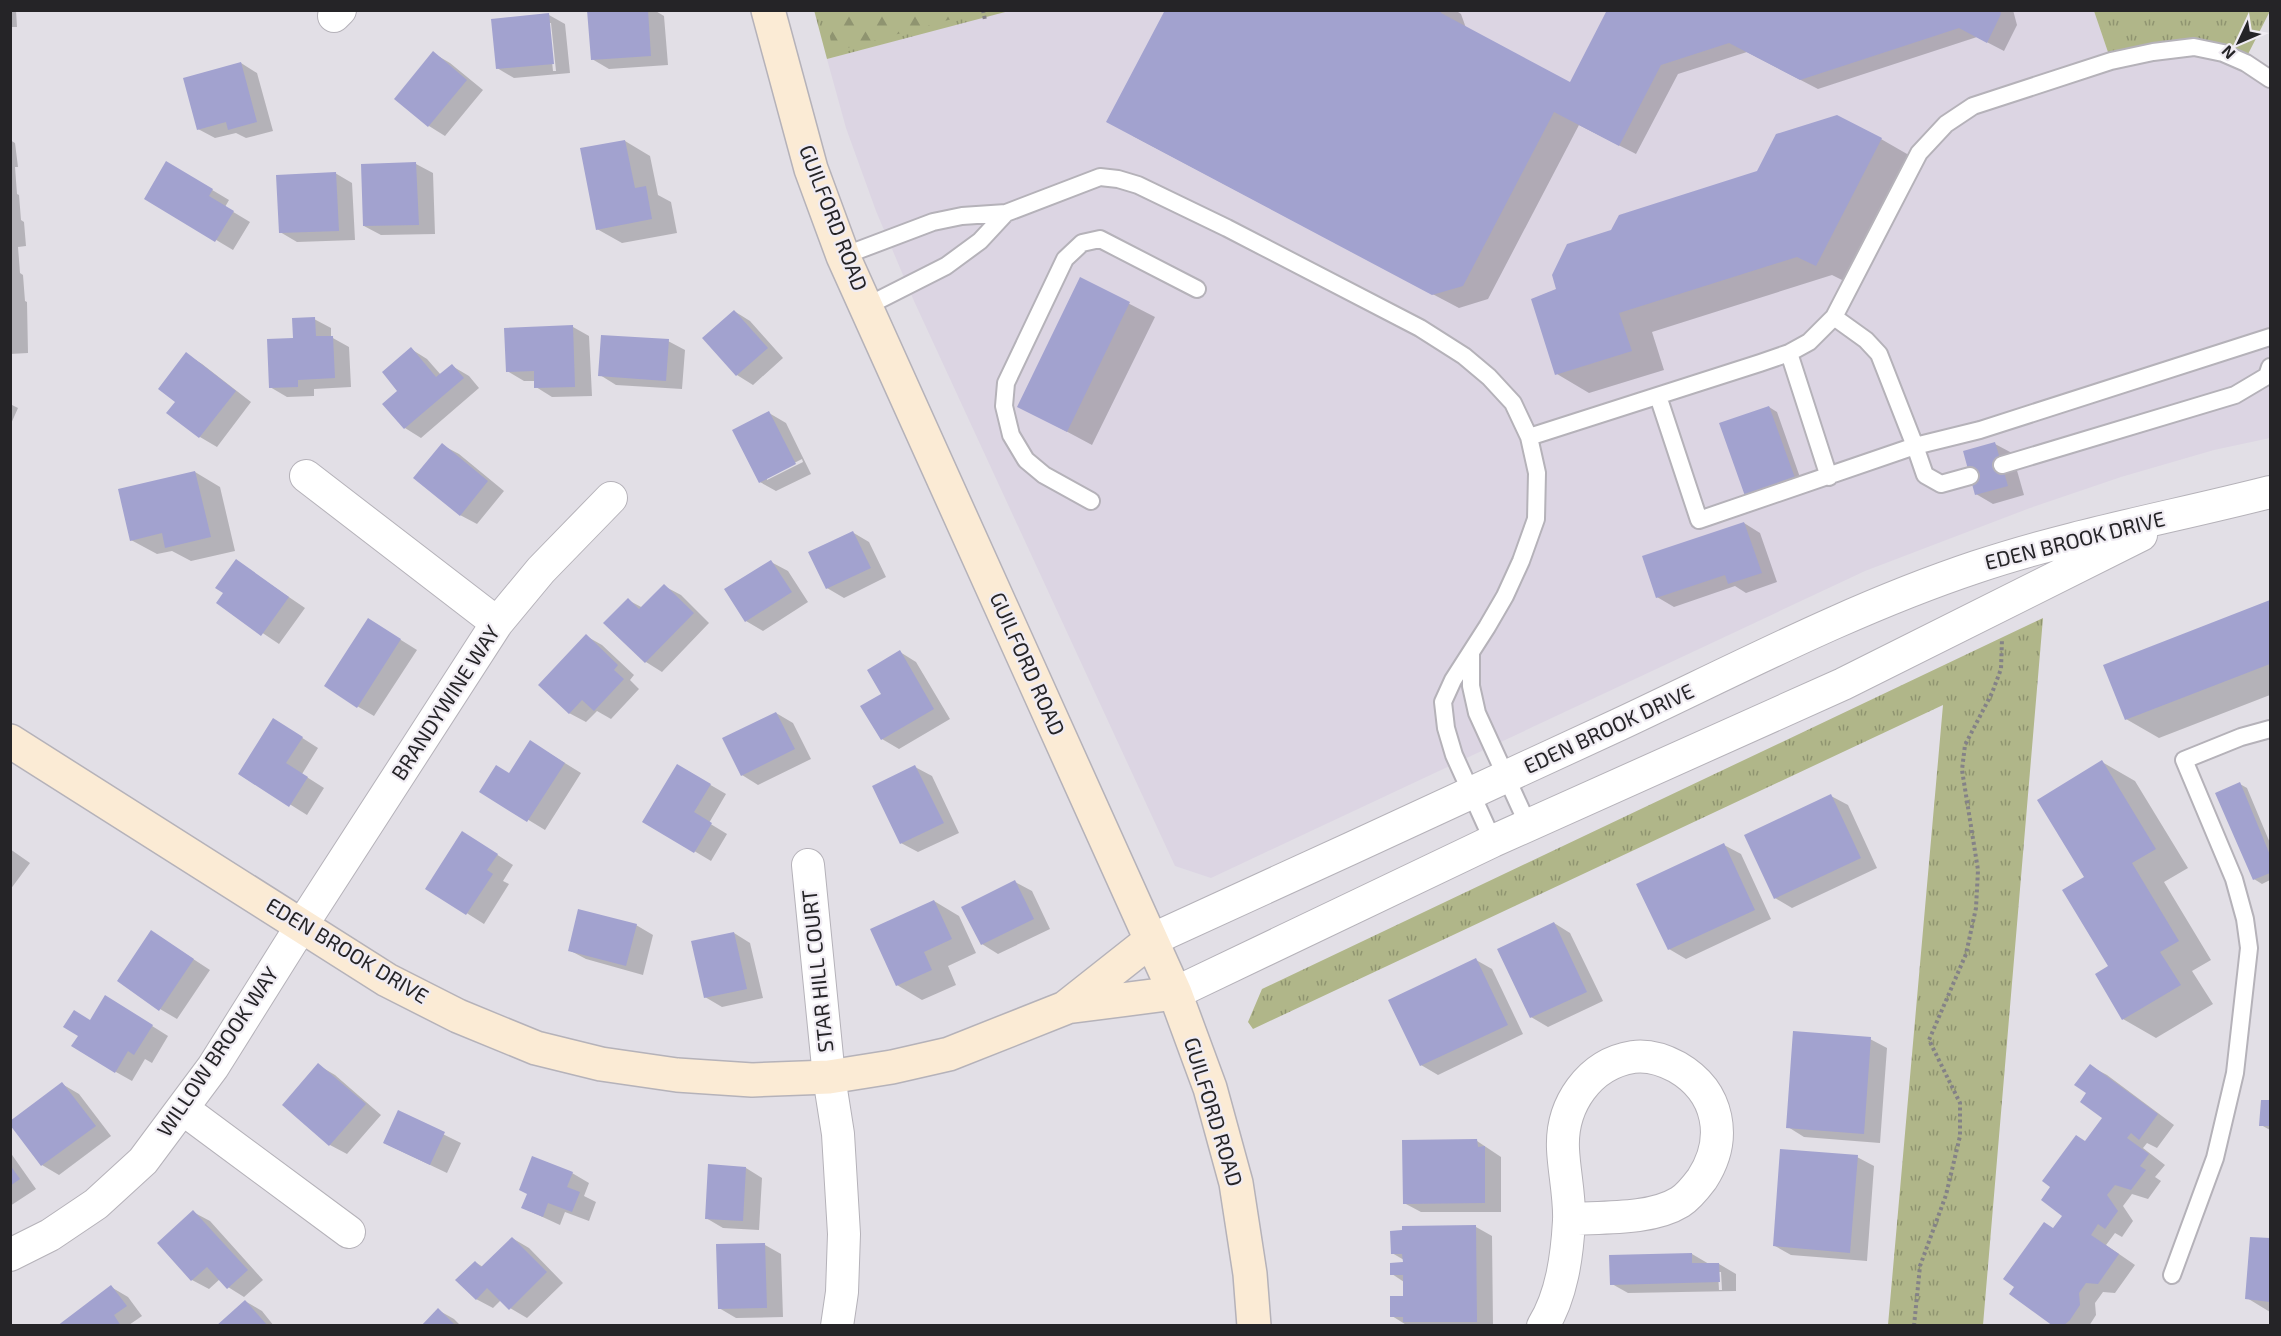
<svg xmlns="http://www.w3.org/2000/svg" width="2281" height="1336" font-family="'Exo 2',sans-serif">
  <style>
    .built { fill: #dcd5e3 }
    .grass { fill: url(#grass-tufts) }
    .forest { fill: url(#forest-firs) }
    .shadow { fill: #0003; fill-rule: evenodd }
    .building { fill: #a2a2cf }
    .lines { fill: none; stroke-linecap: round; stroke-linejoin: round }
    .lane-casing { stroke: #b5b2b9; stroke-width: 20 }
    .street-casing { stroke: #b5b2b9; stroke-width: 34 }
    .secondary-casing { stroke: #b5b2b9; stroke-width: 36 }
    .path { stroke: #848287; stroke-width: 4; stroke-dasharray: 3 3; stroke-linecap: butt }
    .lane { stroke: #fff; stroke-width: 16 }
    .street { stroke: #fff; stroke-width: 32 }
    .secondary { stroke: #fbebd5; stroke-width: 33 }
    .labels { text-anchor: middle; stroke-width: 4.5; stroke-linejoin: round; paint-order: stroke }
    .street-label { font-size: 21px; fill: #252427; stroke: #f0ecf3 }
  </style>
  <defs>
    <pattern id="grass-tufts" width="24" height="20" patternUnits="userSpaceOnUse" patternTransform="scale(1.5)"><rect width="24" height="20" fill="#b0b689"/><path d="M3 7l-1-3M5 7V3M7 7l1-3M15 17l-1-3M17 17v-4M19 17l1-3" fill="none" stroke="#8f9470"/></pattern>
    <pattern id="forest-firs" width="22" height="20" patternUnits="userSpaceOnUse" patternTransform="scale(1.5)"><rect width="22" height="20" fill="#b0b689"/><path d="M5 1l3.5 6h-7zM16 11l3.5 6h-7z" fill="#8f9470"/></pattern>
  </defs>
  <rect width="100%" height="100%" fill="#e2dfe6"/>
  <path class="built" d="M 1009,10 L 2094,11 L 2111,61 L 2184,45 L 2270,79 L 2270,438 L 2214,450 L 2121,477 L 2030,508 L 1865,571 L 1211,878 L 1175,866 L 914,301 L 876,211 L 846,128 L 827,59 Z"/>
  <path class="grass" d="M 814,10 L 1009,11 L 827,59 Z
    M 2094,11 L 2270,11 L 2245,60 L 2225,52 L 2111,61 Z
    M 2043,618 L 1983,1325 L 1888,1325 L 1943,705 L 1253,1029 L 1248,1022 L 1262,989 Z"/>
  <path class="forest" d="M 849,10 L 955,11 L 959,17 L 833,52 L 827,22 Z"/>
  <path class="shadow" d="M 10,10 L 16,10 L 17,27 L 10,27 Z
    M 594,10 L 654,10 L 664,16 L 668,65 L 609,69 L 592,59 Z
    M 1166,10 L 1455,10 L 1461,14 L 1466,28 L 1570,84 L 1609,10 L 2013,10 L 2017,25 L 2004,51 L 1977,37 L 1818,89 L 1747,52 L 1678,74 L 1636,154 L 1579,125 L 1488,299 L 1459,308 L 1133,136 Z
    M 549,15 L 565,24 L 570,73 L 514,78 L 497,68 ZM 548,23 L 551,23 L 556,71 L 553,71 Z
    M 433,53 L 450,63 L 483,90 L 445,136 L 429,126 Z
    M 241,63 L 257,73 L 273,131 L 246,138 L 236,133 L 215,138 L 198,129 Z
    M 1881,139 L 1914,158 L 1850,284 L 1832,275 L 1652,332 L 1664,370 L 1589,393 L 1557,374 L 1558,290 Z
    M 10,140 L 15,143 L 18,167 L 15,167 L 17,194 L 19,195 L 21,220 L 24,222 L 26,246 L 18,247 L 20,273 L 23,275 L 25,301 L 27,302 L 28,353 L 10,354 Z
    M 625,141 L 650,156 L 658,195 L 671,202 L 677,233 L 622,243 L 597,229 Z
    M 167,163 L 229,200 L 225,207 L 250,222 L 233,250 L 146,198 Z
    M 416,164 L 433,173 L 435,234 L 381,235 L 364,226 Z
    M 335,173 L 352,183 L 355,240 L 297,242 L 280,232 Z
    M 1081,279 L 1155,317 L 1092,445 L 1019,406 Z
    M 734,311 L 750,321 L 783,358 L 753,385 L 737,375 Z
    M 314,319 L 331,328 L 331,337 L 349,347 L 351,387 L 314,389 L 314,396 L 287,397 L 270,387 L 294,340 Z
    M 573,327 L 589,336 L 592,396 L 552,397 L 536,387 L 535,381 L 524,381 L 507,371 Z
    M 668,341 L 685,350 L 682,389 L 616,385 L 600,375 Z
    M 411,349 L 427,359 L 441,375 L 452,366 L 469,376 L 479,388 L 421,438 L 405,428 L 399,391 Z
    M 186,354 L 202,364 L 251,402 L 217,447 L 200,437 L 168,413 L 177,401 Z
    M 10,404 L 18,408 L 10,426 Z
    M 1769,407 L 1777,412 L 1802,483 L 1754,499 Z
    M 769,413 L 786,423 L 811,474 L 776,491 L 760,482 ZM 802,459 L 803,462 L 767,480 L 767,477 Z
    M 1995,444 L 2012,453 L 2024,495 L 1993,504 L 1976,494 Z
    M 442,445 L 459,454 L 504,491 L 477,524 L 460,515 Z
    M 195,472 L 220,487 L 235,551 L 191,561 L 172,551 L 157,554 L 131,540 Z
    M 1744,523 L 1760,533 L 1777,582 L 1746,593 L 1735,586 L 1674,607 L 1657,597 Z
    M 852,532 L 869,542 L 886,577 L 844,598 L 827,588 Z
    M 236,561 L 305,608 L 279,644 L 218,603 L 225,593 Z
    M 771,562 L 788,571 L 808,602 L 763,631 L 746,621 Z
    M 664,586 L 681,595 L 709,623 L 662,672 L 646,662 L 606,623 L 628,600 L 643,608 Z
    M 2270,602 L 2270,695 L 2159,738 L 2126,719 L 2105,666 Z
    M 385,630 L 417,650 L 374,716 L 357,706 Z
    M 586,636 L 602,645 L 634,675 L 630,680 L 639,689 L 611,719 L 597,711 L 586,722 L 569,713 Z
    M 900,652 L 916,662 L 950,719 L 899,749 L 882,739 L 883,694 Z
    M 776,713 L 793,723 L 811,759 L 758,785 L 742,775 Z
    M 290,730 L 318,748 L 302,774 L 324,788 L 307,815 L 240,773 Z
    M 547,752 L 581,773 L 545,830 L 481,791 Z
    M 2102,762 L 2135,781 L 2188,868 L 2164,882 L 2211,960 L 2192,971 L 2213,1004 L 2156,1038 L 2123,1019 L 2097,975 L 2110,967 L 2086,878 Z
    M 678,766 L 726,794 L 709,823 L 727,834 L 711,861 L 644,821 Z
    M 915,767 L 932,776 L 959,833 L 918,852 L 901,843 Z
    M 2240,784 L 2247,788 L 2270,843 L 2270,880 L 2262,884 L 2254,879 Z
    M 1831,796 L 1848,805 L 1877,868 L 1792,908 L 1775,898 Z
    M 479,843 L 513,865 L 503,881 L 509,884 L 484,924 L 427,888 Z
    M 1724,845 L 1741,854 L 1771,919 L 1686,959 L 1669,949 Z
    M 10,849 L 30,863 L 10,890 Z
    M 1015,882 L 1032,891 L 1050,929 L 998,954 L 982,944 Z
    M 934,901 L 959,916 L 976,953 L 948,966 L 956,985 L 922,1000 L 897,985 Z
    M 1554,923 L 1570,933 L 1603,1001 L 1548,1027 L 1531,1017 Z
    M 636,925 L 653,935 L 643,975 L 586,959 L 569,950 Z
    M 152,932 L 210,970 L 177,1019 L 160,1009 Z
    M 734,933 L 750,943 L 763,998 L 722,1007 L 705,997 Z
    M 1476,960 L 1492,969 L 1523,1034 L 1438,1075 L 1421,1065 Z
    M 122,1007 L 168,1036 L 152,1063 L 145,1059 L 132,1081 L 116,1072 L 91,1021 Z
    M 1870,1039 L 1887,1048 L 1880,1143 L 1804,1137 L 1788,1127 Z
    M 318,1065 L 335,1075 L 381,1115 L 347,1154 L 330,1145 L 284,1105 Z
    M 2090,1066 L 2107,1075 L 2174,1125 L 2157,1148 L 2147,1143 L 2143,1148 L 2165,1165 L 2155,1177 L 2161,1181 L 2148,1199 L 2132,1194 L 2123,1206 L 2133,1221 L 2122,1237 L 2115,1233 L 2106,1245 L 2135,1265 L 2115,1293 L 2103,1292 L 2095,1303 L 2096,1315 L 2089,1326 L 2055,1326 L 2054,1229 L 2064,1215 L 2086,1142 L 2104,1118 L 2089,1093 Z
    M 62,1084 L 79,1094 L 111,1136 L 59,1175 L 42,1165 L 10,1123 Z
    M 2262,1102 L 2270,1102 L 2270,1130 L 2261,1125 Z
    M 398,1112 L 461,1143 L 447,1173 L 384,1143 Z
    M 1477,1141 L 1501,1157 L 1501,1212 L 1421,1212 L 1404,1203 Z
    M 10,1152 L 36,1189 L 10,1206 Z
    M 1857,1157 L 1874,1166 L 1867,1261 L 1791,1255 L 1775,1246 Z
    M 746,1168 L 762,1178 L 759,1230 L 723,1228 L 706,1218 Z
    M 572,1173 L 589,1183 L 584,1196 L 596,1202 L 589,1221 L 565,1212 L 560,1225 L 523,1208 Z
    M 193,1212 L 210,1221 L 263,1280 L 244,1297 L 228,1287 L 220,1279 L 209,1289 L 192,1280 Z
    M 1476,1227 L 1492,1236 L 1493,1326 L 1408,1326 L 1392,1316 L 1405,1297 L 1404,1282 L 1392,1274 L 1404,1264 L 1404,1260 L 1392,1253 Z
    M 512,1238 L 529,1248 L 563,1283 L 527,1318 L 510,1308 L 501,1300 L 493,1308 L 476,1299 L 475,1262 L 483,1267 Z
    M 2252,1238 L 2270,1240 L 2270,1312 L 2247,1298 Z
    M 765,1245 L 781,1254 L 783,1317 L 736,1318 L 719,1308 Z
    M 1692,1254 L 1709,1264 L 1719,1264 L 1736,1274 L 1736,1291 L 1628,1293 L 1612,1284 ZM 1718,1272 L 1721,1272 L 1722,1290 L 1719,1290 Z
    M 111,1287 L 128,1297 L 142,1316 L 129,1325 L 60,1326 Z
    M 245,1301 L 262,1311 L 274,1326 L 218,1326 Z
    M 438,1310 L 454,1319 L 461,1326 L 423,1326 Z"/>
  <path class="building" d="M 587,10 L 648,10 L 651,56 L 591,60 Z
    M 1165,10 L 1440,10 L 1441,13 L 1570,82 L 1607,10 L 2000,10 L 2001,14 L 1987,43 L 1959,28 L 1800,80 L 1729,43 L 1661,65 L 1619,146 L 1554,112 L 1463,286 L 1432,295 L 1106,122 Z
    M 549,13 L 554,64 L 496,69 L 491,19 Z
    M 433,51 L 467,80 L 428,127 L 394,99 Z
    M 241,62 L 257,122 L 228,130 L 226,122 L 197,130 L 183,78 Z
    M 1837,115 L 1882,138 L 1816,266 L 1797,257 L 1619,313 L 1632,351 L 1555,375 L 1531,299 L 1556,289 L 1552,275 L 1567,244 L 1611,230 L 1619,215 L 1757,171 L 1776,134 Z
    M 625,140 L 635,188 L 646,186 L 652,219 L 596,230 L 580,148 Z
    M 166,161 L 213,189 L 209,196 L 234,211 L 215,242 L 144,199 Z
    M 416,162 L 419,225 L 363,226 L 361,164 Z
    M 336,172 L 339,231 L 279,233 L 276,175 Z
    M 1080,277 L 1130,302 L 1067,432 L 1017,407 Z
    M 734,310 L 768,348 L 736,376 L 702,338 Z
    M 315,317 L 316,336 L 333,336 L 335,378 L 298,380 L 298,387 L 269,388 L 267,339 L 293,338 L 292,318 Z
    M 573,325 L 575,387 L 534,388 L 534,371 L 506,372 L 504,328 Z
    M 601,335 L 669,339 L 666,381 L 598,376 Z
    M 411,347 L 436,377 L 452,364 L 464,378 L 404,429 L 382,404 L 397,391 L 382,372 Z
    M 186,352 L 236,391 L 199,438 L 166,413 L 175,402 L 158,389 Z
    M 1769,406 L 1795,478 L 1745,496 L 1719,423 Z
    M 769,411 L 796,464 L 759,483 L 732,430 Z
    M 1995,442 L 2008,486 L 1975,495 L 1963,451 Z
    M 442,443 L 488,481 L 460,516 L 413,478 Z
    M 195,471 L 211,537 L 165,548 L 162,533 L 130,541 L 118,489 Z
    M 1744,522 L 1762,573 L 1728,584 L 1725,575 L 1656,598 L 1642,556 Z
    M 853,531 L 871,568 L 826,589 L 808,552 Z
    M 236,559 L 289,597 L 261,636 L 216,603 L 223,593 L 215,588 Z
    M 771,560 L 792,592 L 745,622 L 724,589 Z
    M 664,584 L 694,613 L 645,663 L 603,623 L 628,598 L 639,609 Z
    M 2270,600 L 2270,664 L 2125,720 L 2103,665 Z
    M 368,618 L 401,639 L 357,708 L 324,686 Z
    M 586,634 L 618,665 L 614,670 L 624,679 L 594,711 L 582,700 L 569,714 L 538,685 Z
    M 900,650 L 934,709 L 881,740 L 860,706 L 881,694 L 867,670 Z
    M 776,712 L 795,749 L 741,776 L 722,738 Z
    M 273,718 L 303,737 L 286,763 L 308,777 L 289,807 L 238,774 Z
    M 530,740 L 565,763 L 527,822 L 479,792 L 496,765 L 509,773 Z
    M 2102,760 L 2156,849 L 2132,863 L 2179,941 L 2160,952 L 2181,985 L 2122,1020 L 2095,974 L 2108,966 L 2062,890 L 2084,877 L 2037,800 Z
    M 677,764 L 711,784 L 694,812 L 712,823 L 694,853 L 642,822 Z
    M 915,765 L 944,823 L 900,844 L 872,786 Z
    M 2240,782 L 2270,855 L 2270,873 L 2253,880 L 2215,793 Z
    M 1831,794 L 1861,858 L 1774,899 L 1744,835 Z
    M 462,831 L 498,854 L 487,870 L 493,874 L 466,915 L 425,889 Z
    M 1724,843 L 1755,910 L 1668,950 L 1636,884 Z
    M 1015,880 L 1034,919 L 981,945 L 961,907 Z
    M 934,900 L 952,939 L 924,952 L 932,970 L 896,986 L 870,929 Z
    M 578,909 L 637,924 L 626,966 L 568,951 Z
    M 1554,922 L 1587,992 L 1530,1018 L 1497,949 Z
    M 151,930 L 194,959 L 159,1011 L 117,981 Z
    M 734,932 L 747,989 L 704,998 L 691,941 Z
    M 1476,958 L 1508,1025 L 1420,1066 L 1388,1000 Z
    M 105,995 L 153,1025 L 134,1055 L 128,1051 L 115,1073 L 71,1046 L 78,1036 L 63,1027 L 74,1010 L 90,1020 Z
    M 1793,1031 L 1871,1037 L 1864,1134 L 1786,1128 Z
    M 318,1063 L 366,1104 L 329,1146 L 282,1105 Z
    M 2090,1064 L 2158,1114 L 2139,1140 L 2131,1133 L 2127,1138 L 2149,1154 L 2140,1166 L 2146,1170 L 2131,1190 L 2115,1185 L 2107,1195 L 2118,1211 L 2105,1229 L 2098,1224 L 2091,1235 L 2119,1254 L 2098,1284 L 2086,1283 L 2079,1293 L 2080,1305 L 2070,1320 L 2063,1326 L 2053,1326 L 2009,1294 L 2014,1287 L 2003,1279 L 2044,1222 L 2053,1228 L 2062,1216 L 2041,1200 L 2050,1187 L 2042,1181 L 2076,1135 L 2085,1141 L 2102,1118 L 2080,1102 L 2086,1093 L 2074,1085 Z
    M 62,1082 L 96,1126 L 41,1166 L 10,1125 L 10,1121 Z
    M 2261,1100 L 2270,1100 L 2270,1126 L 2259,1126 Z
    M 398,1110 L 445,1132 L 430,1165 L 383,1143 Z
    M 1477,1139 L 1478,1147 L 1485,1146 L 1485,1203 L 1403,1204 L 1402,1140 Z
    M 1780,1149 L 1858,1155 L 1850,1253 L 1773,1246 Z
    M 532,1156 L 573,1172 L 567,1187 L 580,1192 L 572,1212 L 548,1203 L 543,1217 L 521,1208 L 527,1194 L 519,1190 Z
    M 708,1164 L 746,1167 L 743,1221 L 705,1219 Z
    M 10,1165 L 20,1179 L 10,1186 Z
    M 193,1210 L 248,1270 L 227,1289 L 207,1267 L 191,1281 L 157,1243 Z
    M 1476,1225 L 1477,1322 L 1403,1322 L 1403,1317 L 1390,1317 L 1390,1296 L 1403,1296 L 1403,1275 L 1390,1275 L 1390,1263 L 1403,1262 L 1402,1254 L 1391,1254 L 1390,1231 L 1402,1230 L 1402,1226 Z
    M 512,1237 L 547,1272 L 509,1310 L 487,1288 L 476,1300 L 455,1280 L 475,1261 L 481,1267 Z
    M 2250,1237 L 2270,1238 L 2270,1302 L 2245,1299 Z
    M 765,1243 L 767,1308 L 718,1309 L 716,1244 Z
    M 1692,1253 L 1692,1263 L 1719,1263 L 1720,1282 L 1610,1285 L 1609,1255 Z
    M 111,1285 L 127,1306 L 114,1315 L 121,1326 L 57,1326 Z
    M 245,1300 L 268,1326 L 216,1326 Z
    M 438,1308 L 456,1326 L 421,1326 Z"/>
  <g class="lines">
    <defs>
      <path id="lane" d="M 843,256 L 933,222 L 962,216 L 1006,213 L 1100,177 L 1118,179 L 1138,185 L 1227,228 L 1420,328 L 1464,356 L 1489,377 L 1513,403 L 1529,437 L 1537,473 L 1536,519 L 1521,561 L 1505,596 L 1487,627 L 1453,680 L 1443,702 L 1446,728 L 1454,755 L 1493,841
        M 867,306 L 946,266 L 980,241 L 1006,213
        M 1834,317 L 1866,340 L 1879,354 L 1915,446 L 1980,430 L 2270,337
        M 1789,353 L 1829,477
        M 1658,396 L 1699,520 L 1915,446 L 1925,475 L 1941,484 L 1970,476
        M 1529,437 L 1760,363 L 1789,353 L 1809,342 L 1834,317 L 1919,153 L 1946,124 L 1973,106 L 2111,61 L 2153,52 L 2194,47 L 2223,53 L 2246,63 L 2270,79
        M 2002,465 L 2235,395 L 2267,376 L 2270,367
        M 1091,501 L 1044,475 L 1026,460 L 1011,435 L 1004,406 L 1006,383 L 1065,259 L 1082,243 L 1100,239 L 1197,289
        M 1471,653 L 1471,686 L 1477,713 L 1529,827
        M 2172,1275 L 2215,1158 L 2235,1073 L 2249,948 L 2245,919 L 2234,879 L 2184,760 L 2241,737 L 2270,729"/>
      <path id="street" d="M 334,16 L 340,10
        M 306,476 L 497,623
        M 808,865 L 829,1077 L 838,1134 L 844,1234 L 842,1292 L 837,1326
        M 1151,940 C 1307,868 1465,797 1620,724 C 1737,669 1853,608 1976,567 C 2072,535 2172,517 2270,492
        M 1175,993 L 1493,841 L 1843,684 L 2141,535
        M 183,1109 L 349,1232
        M 10,1255 L 50,1235 L 96,1204 L 143,1161 L 213,1067 L 302,925 L 497,623 L 541,570 L 611,498
        M 1543,1326 C 1562,1295 1567,1256 1569,1221 C 1570,1197 1564,1172 1563,1149 C 1561,1105 1589,1064 1633,1057 C 1648,1055 1664,1060 1677,1067 C 1720,1092 1728,1139 1702,1179 C 1696,1187 1688,1197 1680,1202 C 1651,1220 1602,1217 1569,1219"/>
      <path id="secondary" d="M 768,10 L 811,169 L 843,256 L 1175,993 L 1210,1088 L 1236,1183 L 1250,1274 L 1254,1326
        M 10,741 L 387,980 L 458,1016 L 536,1048 L 601,1064 L 677,1075 L 752,1080 L 829,1077 L 892,1067 L 949,1054 L 1065,1008 L 1151,940
        M 1066,1007 L 1175,993"/>
    </defs>
    <use href="#lane" class="lane-casing"/>
    <use href="#street" class="street-casing"/>
    <use href="#secondary" class="secondary-casing"/>
    <path class="path" d="M 983,10 L 985,20
      M 1914,1326 L 1920,1266 L 1946,1195 L 1960,1136 L 1960,1103 L 1929,1040 L 1966,954 L 1976,908 L 1978,870 L 1962,770 L 1965,745 L 1992,693 L 2001,669 L 2002,639"/>
    <use href="#lane" class="lane"/>
    <use href="#street" class="street"/>
    <use href="#secondary" class="secondary"/>
  </g>
  <g class="labels">
    <g class="street-label">
      <text transform="translate(833 218) rotate(69)" y="7">GUILFORD ROAD</text>
      <text transform="translate(2075 541) rotate(-14)" y="7">EDEN BROOK DRIVE</text>
      <text transform="translate(1027 664) rotate(66)" y="7">GUILFORD ROAD</text>
      <text transform="translate(446 703) rotate(-57)" y="7">BRANDYWINE WAY</text>
      <text transform="translate(1609 729) rotate(-25)" y="7">EDEN BROOK DRIVE</text>
      <text transform="translate(347 951) rotate(31)" y="7">EDEN BROOK DRIVE</text>
      <text transform="translate(818 971) rotate(-96)" y="7">STAR HILL COURT</text>
      <text transform="translate(218 1052) rotate(-56)" y="7">WILLOW BROOK WAY</text>
      <text transform="translate(1213 1112) rotate(73)" y="7">GUILFORD ROAD</text>
    </g>
  </g>
  <rect width="2281" height="1336" fill="none" stroke="#252427" stroke-width="24"/>
  <g transform="translate(2239 42) rotate(226)" stroke="#f0ecf3" stroke-width="4.5" paint-order="stroke">
  <path d="M0-4.5L10 22L0 15L-10 22Z" fill="#252427"/>
  <text y="-9" font-size="16" font-weight="bold" text-anchor="middle" fill="#252427">N</text>
  </g>
</svg>
